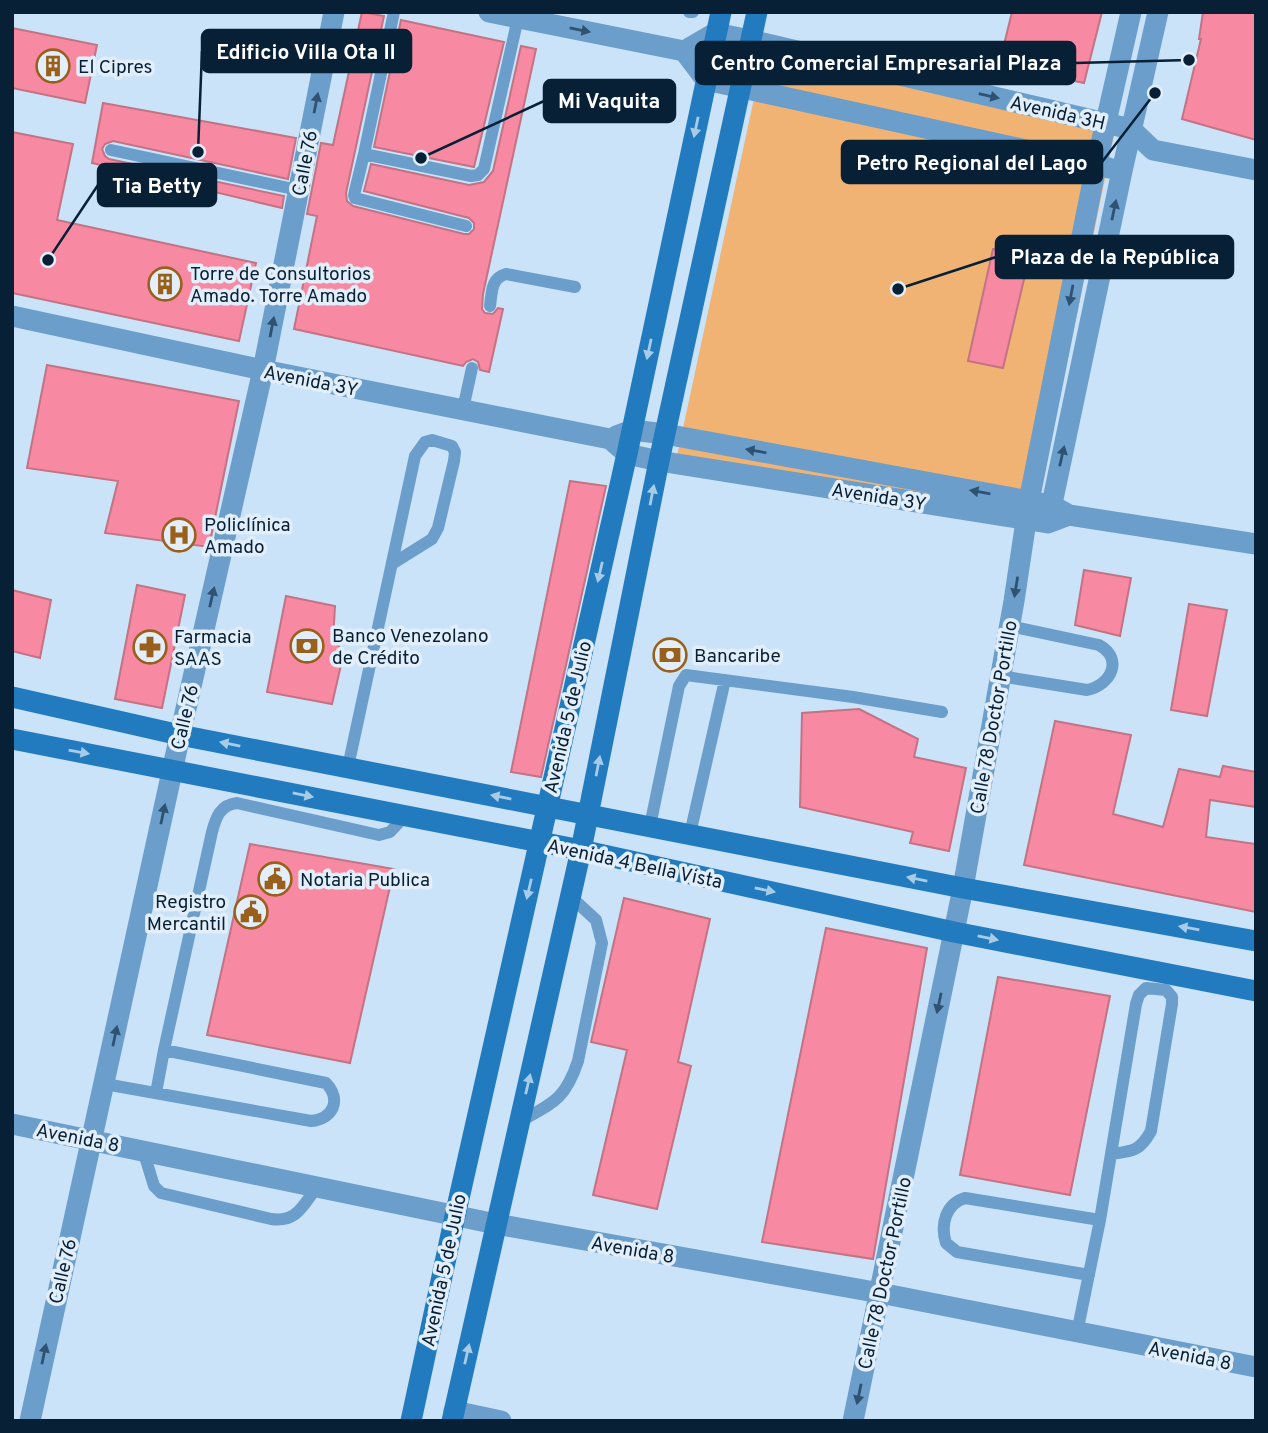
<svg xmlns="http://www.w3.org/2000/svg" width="1268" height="1433" font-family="Overpass,sans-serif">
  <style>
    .green { fill: #f0b373 }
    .building { fill: #f78aa2; stroke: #c27384; stroke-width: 2 }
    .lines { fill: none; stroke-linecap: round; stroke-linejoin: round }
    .lane { stroke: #6b9ecb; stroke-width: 12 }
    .street { stroke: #6b9ecb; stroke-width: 21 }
    .secondary { stroke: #227bbe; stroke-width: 21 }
    .oneway { fill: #2f5271 }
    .oneway2 { fill: #a8cce8 }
    .labels { text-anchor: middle; stroke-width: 7; stroke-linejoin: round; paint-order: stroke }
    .poi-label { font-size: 19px; fill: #072035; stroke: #e2eefa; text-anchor: start }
    .street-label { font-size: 19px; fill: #072035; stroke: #e2eefa }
    .leader { fill: none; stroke: #072035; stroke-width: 2.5 }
    .callout-dot { fill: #072035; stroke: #e2eefa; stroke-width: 2.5 }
    .callout { fill: #072035; stroke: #072035; stroke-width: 2.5 }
    .callout-label { font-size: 21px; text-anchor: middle; font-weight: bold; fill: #fff }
  </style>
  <rect width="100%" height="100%" fill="#cae3f9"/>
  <path class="green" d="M 767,38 L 1117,121 L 1036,512 L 677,456 Z"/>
  <path class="building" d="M 362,12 L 384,16 L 346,193 L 347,201 L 353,206 L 464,234 L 469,234 L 474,229 L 474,223 L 469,218 L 364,191 L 371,164 L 469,185 L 484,182 L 493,171 L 521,46 L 536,49 L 483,294 L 482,309 L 485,313 L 493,314 L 498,308 L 503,309 L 489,372 L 480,370 L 478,362 L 473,359 L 466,362 L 463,366 L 294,329 L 317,216 L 307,214 L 321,143 L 333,145 Z
    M 1012,12 L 1102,12 L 1084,83 L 999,65 Z
    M 1203,12 L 1256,12 L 1256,140 L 1182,119 L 1201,39 L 1199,39 Z
    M 401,20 L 504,42 L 474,167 L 374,147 Z
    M 12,28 L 97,45 L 85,103 L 12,88 Z
    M 103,103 L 296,138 L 288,179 L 113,141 L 105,144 L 102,149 L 105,156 L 109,159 L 284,196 L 282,208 L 92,163 Z
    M 12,132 L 73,144 L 57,220 L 256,263 L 239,341 L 12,293 Z
    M 993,249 L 1030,254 L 1003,368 L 968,361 Z
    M 47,365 L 239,401 L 209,547 L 105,533 L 118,481 L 27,468 Z
    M 570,481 L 606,486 L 541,777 L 511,772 Z
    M 1084,570 L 1131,578 L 1120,636 L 1075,625 Z
    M 137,585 L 185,595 L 162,708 L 115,699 Z
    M 12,590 L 51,600 L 40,658 L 12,651 Z
    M 286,596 L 335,606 L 333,640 L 344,652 L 332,704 L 267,692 Z
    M 1189,604 L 1227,610 L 1207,716 L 1171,710 Z
    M 859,709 L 918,739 L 914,757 L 966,768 L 949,851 L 910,843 L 913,832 L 800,807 L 802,713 Z
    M 1055,721 L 1131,735 L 1113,814 L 1163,827 L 1179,769 L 1220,777 L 1223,766 L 1256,772 L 1256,807 L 1210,800 L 1206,837 L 1256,844 L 1256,912 L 1024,865 Z
    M 250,844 L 394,869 L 350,1063 L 207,1035 Z
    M 624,898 L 710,919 L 678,1062 L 691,1066 L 657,1209 L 593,1195 L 627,1050 L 591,1042 Z
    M 826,928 L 927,948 L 873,1259 L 762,1242 Z
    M 998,977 L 1110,996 L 1070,1195 L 960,1175 Z"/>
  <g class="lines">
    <path class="lane" d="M 394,12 L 364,154 L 471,176 L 478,175 L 484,169 L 518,18
      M 689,12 L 693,12
      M 111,150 L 298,190
      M 364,154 L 354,195 L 355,198 L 466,226
      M 490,306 C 492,292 491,278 506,274 L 575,287
      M 463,409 L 472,368
      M 1000,676 L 1087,690 C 1111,685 1124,659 1099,645 L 1009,626
      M 348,767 L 415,456 L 425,442 L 432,440 L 452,446 L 455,452 L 454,461 L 438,528 L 432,539 L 392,564
      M 650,826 L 679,686 L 686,675 L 853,697 L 942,712
      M 690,834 L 725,680
      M 105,1084 L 311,1121 C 333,1119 342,1100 326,1083 L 164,1050 L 212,832 C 216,817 220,805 237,803 L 379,835 L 390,832 L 406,815
      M 156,1093 L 164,1050
      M 519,1122 C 553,1103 565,1100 578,1061 L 602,943 L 596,920 L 570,896
      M 143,1150 L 154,1186 L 161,1193 L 271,1219 C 297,1223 303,1205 317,1187
      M 1089,1275 L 957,1252 L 946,1243 C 940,1224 946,1204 965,1198 L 1100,1220
      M 1077,1333 L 1100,1220 L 1136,1004 L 1139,995 L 1146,988 L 1166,990 L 1172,997 L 1172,1004 L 1151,1131 C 1140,1151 1133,1151 1111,1154"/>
    <path class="street" d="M 489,12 L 684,51 L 715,33 L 750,40 L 1131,129 L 1153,150 L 1256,170
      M 684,51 L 706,80 L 1109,168
      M 12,316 L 263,370 L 610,439 L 627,454 L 659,461 L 1048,523 L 1069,515
      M 616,436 L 632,430 L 665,434 L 1051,505 L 1069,515 L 1256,544
      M 1049,518 L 1122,171 L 1158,12
      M 12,1124 L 496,1224 L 880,1293 L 1256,1367
      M 454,1411 L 501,1421
      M 30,1421 L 180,735 L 263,370 L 334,12
      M 853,1421 L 963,888 L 1014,601 L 1029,501 L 1096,166 L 1131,12"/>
    <path class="secondary" d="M 12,697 L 180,735 L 963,888 L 1256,941
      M 12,739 L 581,850 L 954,932 L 1256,991
      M 411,1421 L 455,1216 L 627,454 L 721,12
      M 452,1421 L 581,850 L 659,461 L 757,12"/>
  </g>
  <defs><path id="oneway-solid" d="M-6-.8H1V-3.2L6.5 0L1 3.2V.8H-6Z" transform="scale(1.75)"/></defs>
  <g class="oneway">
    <use href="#oneway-solid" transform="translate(580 30) rotate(11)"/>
    <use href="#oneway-solid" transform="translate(989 96) rotate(13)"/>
    <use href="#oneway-solid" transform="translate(316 103) rotate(-79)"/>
    <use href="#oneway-solid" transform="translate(1114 210) rotate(-78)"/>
    <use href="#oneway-solid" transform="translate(1071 295) rotate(101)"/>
    <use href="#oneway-solid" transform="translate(272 327) rotate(-79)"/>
    <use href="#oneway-solid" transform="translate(756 451) rotate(-170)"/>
    <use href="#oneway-solid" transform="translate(1062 456) rotate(-77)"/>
    <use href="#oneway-solid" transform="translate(980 492) rotate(-170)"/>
    <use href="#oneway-solid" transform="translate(1016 587) rotate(99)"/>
    <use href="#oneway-solid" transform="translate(212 597) rotate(-77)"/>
    <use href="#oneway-solid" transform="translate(163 814) rotate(-78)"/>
    <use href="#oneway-solid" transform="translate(939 1003) rotate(102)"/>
    <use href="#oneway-solid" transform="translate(115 1036) rotate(-78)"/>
    <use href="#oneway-solid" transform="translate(44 1354) rotate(-78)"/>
    <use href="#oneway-solid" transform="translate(859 1394) rotate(102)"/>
  </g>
  <g class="oneway2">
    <use href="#oneway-solid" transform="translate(696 127) rotate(102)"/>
    <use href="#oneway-solid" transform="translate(649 349) rotate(102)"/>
    <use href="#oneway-solid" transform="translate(652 495) rotate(-79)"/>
    <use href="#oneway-solid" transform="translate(600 572) rotate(103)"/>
    <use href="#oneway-solid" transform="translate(230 744) rotate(-169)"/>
    <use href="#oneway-solid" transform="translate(79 752) rotate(10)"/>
    <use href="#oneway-solid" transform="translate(598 766) rotate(-79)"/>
    <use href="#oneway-solid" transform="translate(303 795) rotate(11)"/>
    <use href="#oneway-solid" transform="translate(501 797) rotate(-169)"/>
    <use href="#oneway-solid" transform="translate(917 879) rotate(-169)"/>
    <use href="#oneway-solid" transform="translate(529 889) rotate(103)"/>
    <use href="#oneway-solid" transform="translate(765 890) rotate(12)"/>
    <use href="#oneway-solid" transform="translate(1189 928) rotate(-170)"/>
    <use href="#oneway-solid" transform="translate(988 938) rotate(11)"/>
    <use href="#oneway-solid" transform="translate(528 1084) rotate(-77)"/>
    <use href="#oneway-solid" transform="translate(467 1354) rotate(-77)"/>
  </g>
  <defs>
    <symbol id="building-ring" viewBox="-11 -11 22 22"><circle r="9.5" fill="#e2eefa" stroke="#98601b" stroke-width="1.5"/><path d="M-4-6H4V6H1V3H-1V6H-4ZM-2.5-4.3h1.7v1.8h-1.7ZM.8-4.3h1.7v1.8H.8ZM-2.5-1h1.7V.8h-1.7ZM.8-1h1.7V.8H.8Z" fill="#98601b"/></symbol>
    <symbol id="hospital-ring" viewBox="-11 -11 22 22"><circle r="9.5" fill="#e2eefa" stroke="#98601b" stroke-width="1.5"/><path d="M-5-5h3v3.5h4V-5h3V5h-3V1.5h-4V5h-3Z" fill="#98601b"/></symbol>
    <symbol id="bank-ring" viewBox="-11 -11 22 22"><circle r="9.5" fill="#e2eefa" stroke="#98601b" stroke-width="1.5"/><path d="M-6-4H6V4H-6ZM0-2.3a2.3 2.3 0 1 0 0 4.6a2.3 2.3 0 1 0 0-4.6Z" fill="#98601b"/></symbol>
    <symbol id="pharmacy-ring" viewBox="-11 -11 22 22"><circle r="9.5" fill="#e2eefa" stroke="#98601b" stroke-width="1.5"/><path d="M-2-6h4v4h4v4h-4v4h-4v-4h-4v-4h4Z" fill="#98601b"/></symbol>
    <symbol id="civic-ring" viewBox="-11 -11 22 22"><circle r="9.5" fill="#e2eefa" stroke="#98601b" stroke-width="1.5"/><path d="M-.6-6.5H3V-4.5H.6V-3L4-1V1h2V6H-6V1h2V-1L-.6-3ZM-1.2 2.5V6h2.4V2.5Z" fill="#98601b"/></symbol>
  </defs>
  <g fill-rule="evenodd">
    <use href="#building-ring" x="34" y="47" width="38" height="38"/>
    <use href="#building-ring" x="146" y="265" width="38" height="38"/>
    <use href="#hospital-ring" x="160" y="516" width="38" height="38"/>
    <use href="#bank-ring" x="288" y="627" width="38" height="38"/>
    <use href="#pharmacy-ring" x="131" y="628" width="38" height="38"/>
    <use href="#bank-ring" x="651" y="636" width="38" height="38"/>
    <use href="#civic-ring" x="256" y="860" width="38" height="38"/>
    <use href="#civic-ring" x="232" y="893" width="38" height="38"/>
  </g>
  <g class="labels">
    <g class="poi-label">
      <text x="78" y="73">El Cipres</text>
      <text x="190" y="280">Torre de Consultorios<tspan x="190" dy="22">Amado. Torre Amado</tspan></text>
      <text x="204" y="531">Policlínica<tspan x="204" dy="22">Amado</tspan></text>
      <text x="332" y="642">Banco Venezolano<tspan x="332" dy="22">de Crédito</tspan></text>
      <text x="174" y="643">Farmacia<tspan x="174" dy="22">SAAS</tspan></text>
      <text x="694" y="662">Bancaribe</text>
      <text x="300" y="886">Notaria Publica</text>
      <text x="226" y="908" text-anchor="end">Registro<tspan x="226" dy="22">Mercantil</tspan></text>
    </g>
    <g class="street-label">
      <text transform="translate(1058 112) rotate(13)" y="7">Avenida 3H</text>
      <text transform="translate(304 163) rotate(-79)" y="7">Calle 76</text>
      <text transform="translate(311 380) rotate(11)" y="7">Avenida 3Y</text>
      <text transform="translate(879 496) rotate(9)" y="7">Avenida 3Y</text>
      <text transform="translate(184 717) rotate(-77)" y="7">Calle 76</text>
      <text transform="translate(567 717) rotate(-77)" y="7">Avenida 5 de Julio</text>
      <text transform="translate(993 717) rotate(-80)" y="7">Calle 78 Doctor Portillo</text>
      <text transform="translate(635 863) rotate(12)" y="7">Avenida 4 Bella Vista</text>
      <text transform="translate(78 1137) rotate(11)" y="7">Avenida 8</text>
      <text transform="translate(633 1249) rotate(10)" y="7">Avenida 8</text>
      <text transform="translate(443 1270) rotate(-78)" y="7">Avenida 5 de Julio</text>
      <text transform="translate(62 1271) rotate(-77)" y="7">Calle 76</text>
      <text transform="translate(884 1273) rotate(-78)" y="7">Calle 78 Doctor Portillo</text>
      <text transform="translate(1190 1355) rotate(11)" y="7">Avenida 8</text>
    </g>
  </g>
  <path class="leader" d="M198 152L202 51M1189 60L1075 63M421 158L544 101M1155 93L1102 162M48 260L98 185M898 289L996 257"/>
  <g class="callout-dot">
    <circle cx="198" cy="152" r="7"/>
    <circle cx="1189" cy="60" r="7"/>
    <circle cx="421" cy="158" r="7"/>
    <circle cx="1155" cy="93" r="7"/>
    <circle cx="48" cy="260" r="7"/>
    <circle cx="898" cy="289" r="7"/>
  </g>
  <g class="callout">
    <rect x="202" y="30" width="209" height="42" rx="7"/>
    <rect x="696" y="42" width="379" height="42" rx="7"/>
    <rect x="544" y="80" width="131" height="42" rx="7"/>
    <rect x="842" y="141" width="260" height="42" rx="7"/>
    <rect x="98" y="164" width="118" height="42" rx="7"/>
    <rect x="996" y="236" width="237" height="42" rx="7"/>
  </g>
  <g class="callout-label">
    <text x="306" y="59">Edificio Villa Ota II</text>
    <text x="886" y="70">Centro Comercial Empresarial Plaza</text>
    <text x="609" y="108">Mi Vaquita</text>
    <text x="972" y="170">Petro Regional del Lago</text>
    <text x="157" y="193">Tia Betty</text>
    <text x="1115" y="264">Plaza de la República</text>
  </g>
  <rect width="1268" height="1433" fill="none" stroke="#072035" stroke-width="28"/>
</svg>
